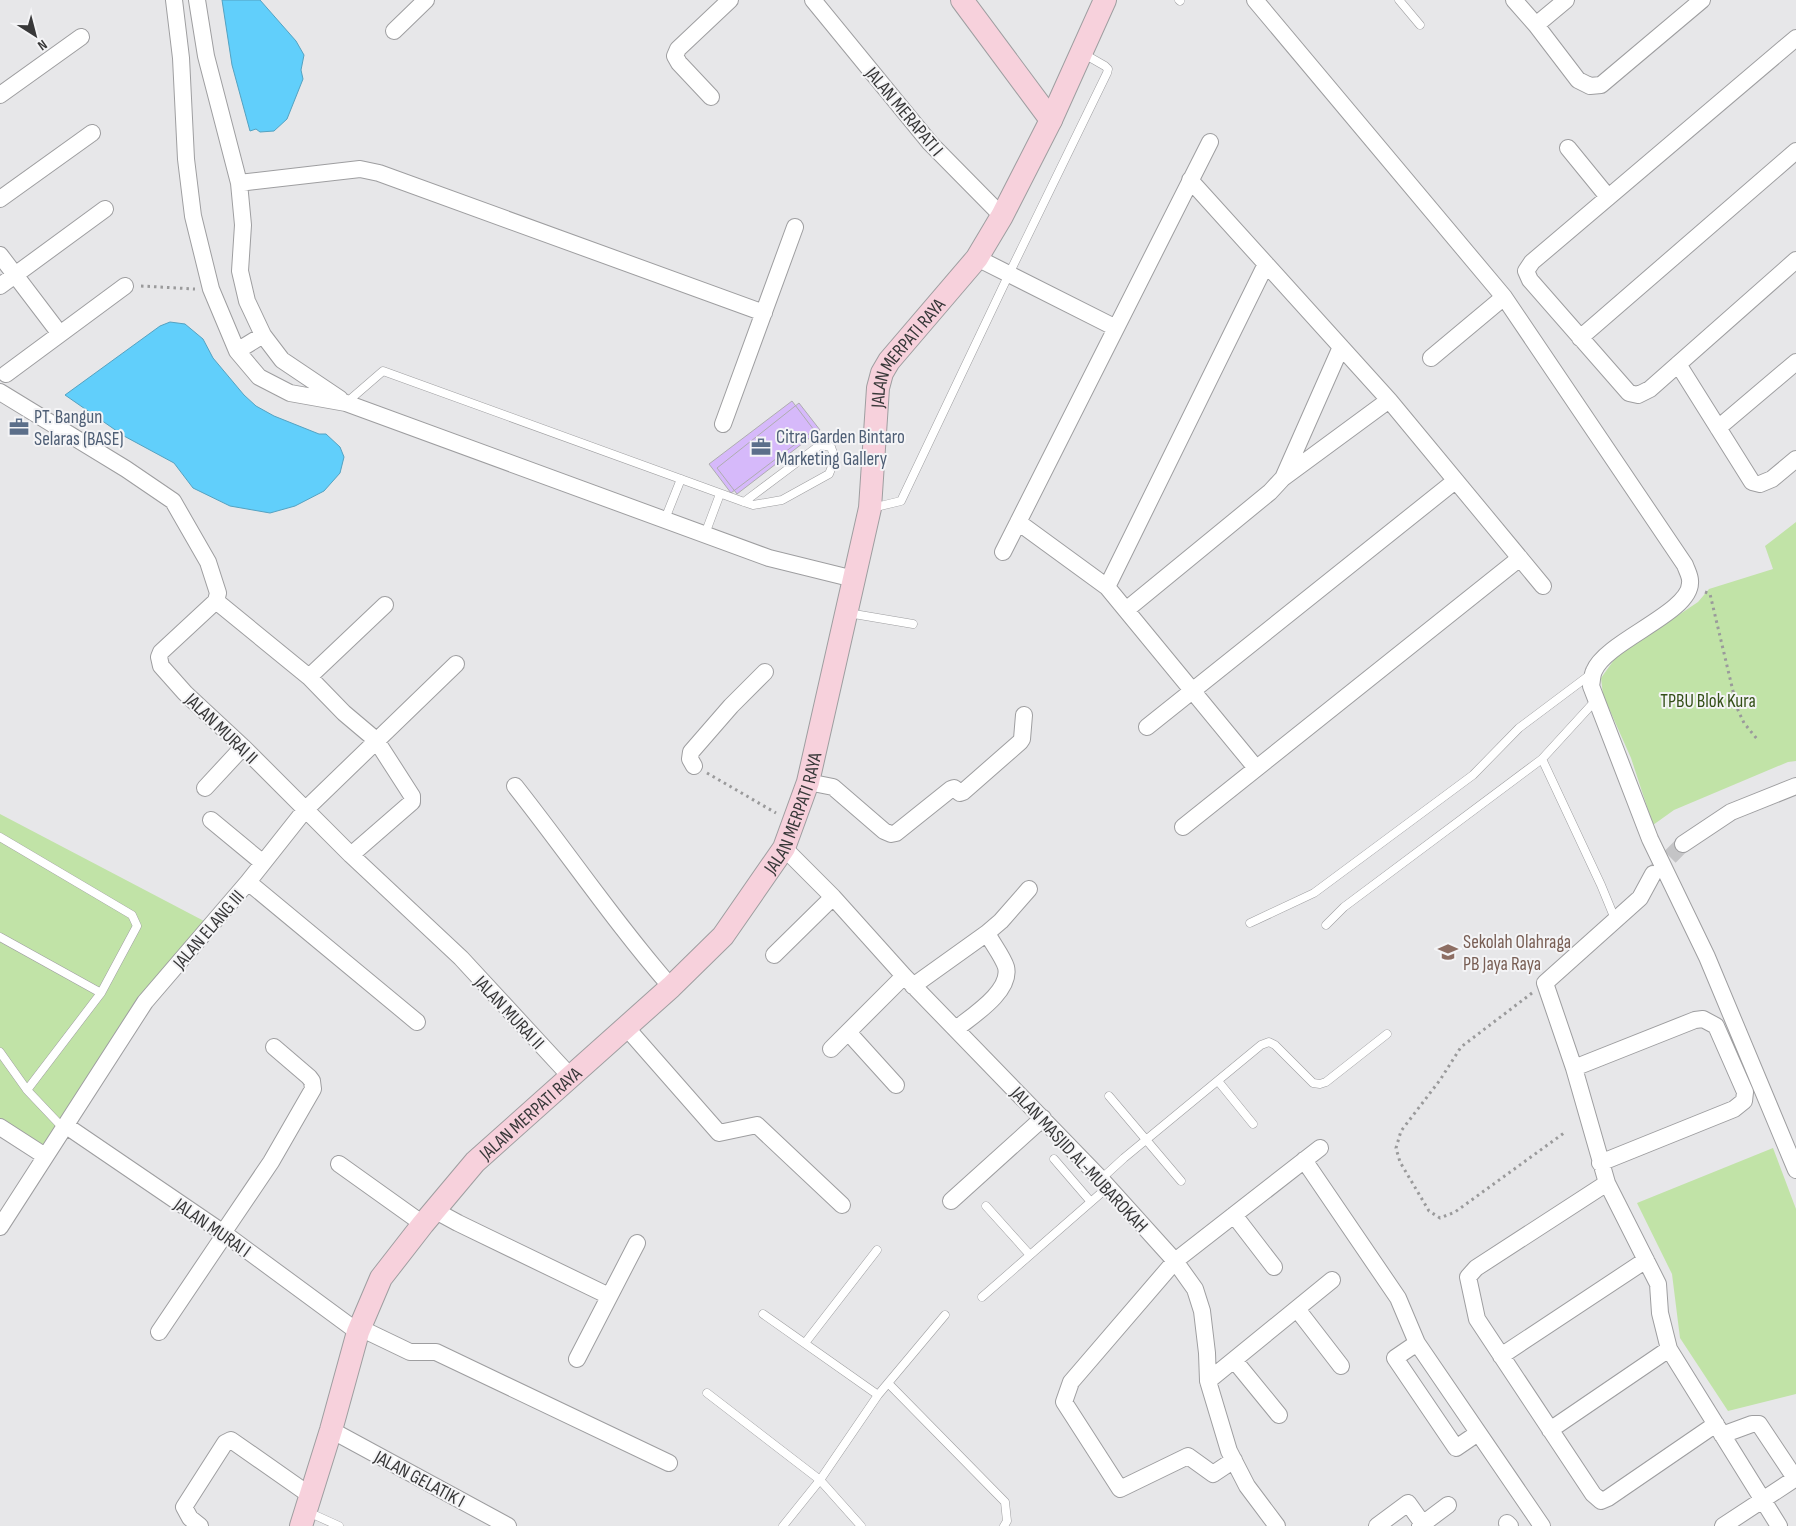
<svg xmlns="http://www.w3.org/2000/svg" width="1796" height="1526" font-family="'Sofia Sans Condensed',sans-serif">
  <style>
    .green { fill: #c1e3a7 }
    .water { fill: #61cffb; stroke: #55a2c1 }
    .building { fill: #d6b9fa; stroke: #aeadaf }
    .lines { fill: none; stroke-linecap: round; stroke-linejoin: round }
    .street-tunnel { stroke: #c4c4c6; stroke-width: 16; stroke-dasharray: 16 8; stroke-linecap: butt }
    .lane-casing { stroke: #9e9ea0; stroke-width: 9 }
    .street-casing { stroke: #9e9ea0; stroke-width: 18 }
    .secondary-casing { stroke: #9e9ea0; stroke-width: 24 }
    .path { stroke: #9a9a9b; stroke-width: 3; stroke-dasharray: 2.5 4; stroke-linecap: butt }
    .lane { stroke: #fff; stroke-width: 8 }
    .street { stroke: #fff; stroke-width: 16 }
    .secondary { stroke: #f7d1dc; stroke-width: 22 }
    .labels { text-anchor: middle; stroke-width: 4; stroke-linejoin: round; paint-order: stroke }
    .street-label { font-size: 19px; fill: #383839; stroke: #f4f4f6 }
    .service-label { font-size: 19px; fill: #4e5e75; stroke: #f4f4f6; text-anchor: start }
    .park-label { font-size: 19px; fill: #345018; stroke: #f4f4f6 }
    .education-label { font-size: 19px; fill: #785e54; stroke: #f4f4f6; text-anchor: start }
  </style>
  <rect width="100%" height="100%" fill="#e7e7e9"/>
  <path class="green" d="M 1796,522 L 1796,761 L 1788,762 L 1674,810 L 1653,825 L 1631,758 L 1603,695 L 1601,678 L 1616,657 L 1698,602 L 1709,589 L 1773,569 L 1765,546 Z
    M 0,814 L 204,921 L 44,1151 L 0,1128 Z
    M 1773,1148 L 1796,1209 L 1796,1394 L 1728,1411 L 1680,1338 L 1672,1274 L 1637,1203 Z"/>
  <path class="water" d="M 222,0 L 260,0 L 296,41 L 304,55 L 301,70 L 303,79 L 287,119 L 274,131 L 260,132 L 256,129 L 250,131 L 232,65 Z
    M 170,322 L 185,324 L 203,339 L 213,358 L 244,395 L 256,406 L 274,416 L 319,434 L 326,434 L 340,447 L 344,457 L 340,473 L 324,491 L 295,506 L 270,513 L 230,506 L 193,488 L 174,463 L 124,436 L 65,395 L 160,326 Z"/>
  <path class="building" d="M 792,401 L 814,430 L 731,493 L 709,464 Z
    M 799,403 L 820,430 L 737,494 L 717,468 Z"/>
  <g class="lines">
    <path class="street-tunnel" d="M 1653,874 L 1683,844"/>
    <defs>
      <path id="lane" d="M 1179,0 L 1180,1
        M 1399,0 L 1420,25
        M 346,403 L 383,371 L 744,502 L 753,505 L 782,500 L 829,474 L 835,459 L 831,447 L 820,445 L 744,502
        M 872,508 L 901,501 L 1009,274 L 1107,73 L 1108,69 L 1105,66 L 1084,54
        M 665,519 L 681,479
        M 705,534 L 720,494
        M 848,613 L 913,624
        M 1542,759 L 1601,885 L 1615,919
        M 0,837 L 132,915 L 137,926 L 101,993 L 27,1090
        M 1250,923 L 1314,893 L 1473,775 L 1519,728 L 1591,674
        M 1326,925 L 1344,907 L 1542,759 L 1596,700
        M 0,937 L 101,993
        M 0,1052 L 27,1090 L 63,1128
        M 1218,1081 L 1253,1124
        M 1109,1096 L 1181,1181
        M 1054,1159 L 1091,1202
        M 1101,1179 L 1124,1158 L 1261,1045 L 1269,1042 L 1275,1045 L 1313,1083 L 1320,1084 L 1326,1082 L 1387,1034
        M 986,1206 L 1030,1255
        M 982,1297 L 1108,1187
        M 763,1314 L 878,1395
        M 805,1343 L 877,1250
        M 888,1383 L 1005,1502 L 1007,1521 L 1004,1526
        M 707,1393 L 820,1480 L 861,1526
        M 308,1512 L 339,1526
        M 783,1526 L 820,1480 L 878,1395 L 945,1315"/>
      <path id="street" d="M 174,0 L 181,58 L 186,159 L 193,216 L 211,289 L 237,351 L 259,377 L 290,393 L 346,403 L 769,558 L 854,579
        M 197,0 L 206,56 L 239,183 L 243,225 L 240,271 L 247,301 L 263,335 L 282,360 L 340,399
        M 813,0 L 930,143 L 1002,216
        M 1255,0 L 1504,297 L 1685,565 C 1687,571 1691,577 1690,583 C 1690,613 1606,641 1594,671 C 1592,675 1592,681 1591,686 L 1650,839 L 1707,957 L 1796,1170
        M 1514,0 L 1536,25 L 1578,80 L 1590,86 L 1601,85 L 1702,0
        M 1536,25 L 1566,0
        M 394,31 L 426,0
        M 1796,38 L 1532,262 L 1526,271 L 1530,280 L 1629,393 L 1638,395 L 1650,389 L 1796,260
        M 0,95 L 81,37
        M 711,97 L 679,63 L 675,56 L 678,49 L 730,0
        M 1568,148 L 1608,197
        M 1190,180 L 1389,400 L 1543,586
        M 239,183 L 360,169 L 379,173 L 764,313
        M 0,199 L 92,133
        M 0,255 L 60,334
        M 977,258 L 1116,328
        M 0,286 L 105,209
        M 1580,338 L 1796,151
        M 237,351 L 263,335
        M 1431,358 L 1504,297
        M 1678,364 L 1752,482 L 1760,484 L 1772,479 L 1796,459
        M 6,374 L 125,286
        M 0,392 L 126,469 L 173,501 L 208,562 L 218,593 L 216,601 L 161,652 L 159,657 L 161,666 L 185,693 L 243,747 L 351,855 L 461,958 L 570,1076
        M 723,424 L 795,227
        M 1718,428 L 1796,362
        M 1284,476 L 1341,347
        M 1018,522 L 1107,587 L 1256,768
        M 1003,552 L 1210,142
        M 1107,587 L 1266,264
        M 216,601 L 309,677 L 344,713 L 376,740 L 412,796 L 412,802 L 351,855
        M 1126,610 L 1270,492 L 1283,478 L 1389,400
        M 309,677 L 385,605
        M 1147,727 L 1455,481
        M 694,766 L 690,759 L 691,752 L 731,706 L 765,672
        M 808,782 L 833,787 L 884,831 L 891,834 L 896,833 L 951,789 L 954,788 L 960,793 L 963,792 L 1020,742 L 1022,739 L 1024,715
        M 515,786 C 568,853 615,923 671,987
        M 205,788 L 243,747
        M 211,820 L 263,863
        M 1183,827 L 1520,558
        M 1683,844 L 1731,812 L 1796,786
        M 784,848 L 833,897 L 904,976 L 1101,1179 L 1175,1261 L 1195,1289 L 1202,1311 L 1207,1353 L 1208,1381 L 1229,1451 L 1247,1486 L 1277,1526
        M 1653,874 L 1640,898 L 1545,983 L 1574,1068 L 1607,1183 L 1658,1284 L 1660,1313 L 1669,1349 L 1779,1526
        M 248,882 L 417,1022
        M 774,955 L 833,897
        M 913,986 L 987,933
        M 625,1026 L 719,1133 L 757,1125 L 842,1205
        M 956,1029 C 972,1016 1012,991 1006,967 C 1003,957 992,943 987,933 L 1001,921 L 1029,889
        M 848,1032 L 896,1085
        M 831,1049 L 904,976
        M 1574,1068 L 1695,1020 L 1703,1019 L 1716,1026 L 1745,1092 L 1744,1101 L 1734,1109 L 1600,1163
        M 65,1125 L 225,1234 L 358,1332
        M 0,1127 L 45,1156
        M 1304,1160 L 1398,1298 L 1417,1343 L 1542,1526
        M 339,1164 L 423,1224
        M 1607,1183 L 1476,1268 L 1468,1277 L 1477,1319 L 1593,1494 L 1601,1501 L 1608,1498 L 1716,1424
        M 951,1201 L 1043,1118
        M 434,1210 L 458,1223 L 609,1296
        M 1234,1215 L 1274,1267
        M 0,1227 L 145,1002 L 248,882 L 305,810 L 456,664
        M 223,1233 L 271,1162 L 313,1089 L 312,1081 L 309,1077 L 274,1047
        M 1297,1309 L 1341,1366
        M 360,1328 L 410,1352 L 436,1352 L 669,1463
        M 159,1332 L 225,1234
        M 1417,1343 L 1395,1358 L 1456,1448 L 1478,1433
        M 1501,1356 L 1646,1260
        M 577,1359 L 637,1243
        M 1234,1360 L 1279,1415
        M 1208,1381 L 1332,1280
        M 331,1430 L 508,1526
        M 1550,1430 L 1669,1349
        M 1722,1435 L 1752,1424 L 1759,1424 L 1795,1478
        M 1234,1460 L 1213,1474 L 1188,1456 L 1120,1489 L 1064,1402 L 1071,1382 L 1175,1261 L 1320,1148
        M 1507,1523 L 1510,1526
        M 200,1526 L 190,1518 L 184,1507 L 225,1443 L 231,1440 L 311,1496
        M 1377,1526 L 1408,1503 L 1423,1524
        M 1420,1526 L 1448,1505
        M 1723,1526 L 1796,1478"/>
      <g id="secondary">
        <path d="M 962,0 L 1051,120"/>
        <path id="s1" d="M 301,1526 L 331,1430 L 358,1332 L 381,1278 L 423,1224 L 475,1162 L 671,987 L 723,936 L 784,848 L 808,782 L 870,508 L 878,388 L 882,373 L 889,361 L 977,258 L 1002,216 L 1051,120 L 1105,0"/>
      </g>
    </defs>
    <use href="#lane" class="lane-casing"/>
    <use href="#street" class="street-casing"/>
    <use href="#secondary" class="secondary-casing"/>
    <path class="path" d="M 141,286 L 195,289
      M 1705,592 L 1710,594 L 1737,708 L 1744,723 L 1757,739
      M 707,773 L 776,813
      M 1532,993 L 1461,1047 L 1440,1080 L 1401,1131 L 1396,1148 L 1400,1162 L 1429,1211 L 1440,1218 L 1455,1212 L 1564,1133"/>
    <use href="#lane" class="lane"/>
    <use href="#street" class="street"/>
    <use href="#secondary" class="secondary"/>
  </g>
  <defs>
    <symbol id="office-bare" viewBox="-9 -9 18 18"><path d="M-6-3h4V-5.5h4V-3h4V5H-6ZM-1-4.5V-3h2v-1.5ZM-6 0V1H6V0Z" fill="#5c6f8a" stroke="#f4f4f6" stroke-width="2.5" paint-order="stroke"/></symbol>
    <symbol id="school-bare" viewBox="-9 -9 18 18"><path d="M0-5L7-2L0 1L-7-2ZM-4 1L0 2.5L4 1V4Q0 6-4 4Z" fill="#8d6e63" stroke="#f4f4f6" stroke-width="2.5" paint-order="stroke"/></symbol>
  </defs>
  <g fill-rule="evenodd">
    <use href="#office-bare" x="5" y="413" width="28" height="28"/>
    <use href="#office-bare" x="747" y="433" width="28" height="28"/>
    <use href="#school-bare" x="1434" y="938" width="28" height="28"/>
  </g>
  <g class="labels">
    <g class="street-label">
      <text transform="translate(905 111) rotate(50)" y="7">JALAN MERAPATI I</text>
      <text dy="7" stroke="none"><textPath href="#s1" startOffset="1369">JALAN MERPATI RAYA</textPath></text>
      <text transform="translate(222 728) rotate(44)" y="7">JALAN MURAI II</text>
      <text dy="7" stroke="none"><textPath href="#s1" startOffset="889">JALAN MERPATI RAYA</textPath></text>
      <text transform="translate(208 929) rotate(-49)" y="7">JALAN ELANG III</text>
      <text transform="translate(510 1012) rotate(47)" y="7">JALAN MURAI II</text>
      <text dy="7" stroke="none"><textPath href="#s1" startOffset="484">JALAN MERPATI RAYA</textPath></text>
      <text transform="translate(1080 1159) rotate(47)" y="7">JALAN MASJID AL-MUBAROKAH</text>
      <text transform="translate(213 1227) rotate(35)" y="7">JALAN MURAI I</text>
      <text transform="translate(420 1478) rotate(28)" y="7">JALAN GELATIK I</text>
    </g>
    <g class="service-label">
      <text x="34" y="423">PT. Bangun<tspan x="34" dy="22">Selaras (BASE)</tspan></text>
      <text x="776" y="443">Citra Garden Bintaro<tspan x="776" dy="22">Marketing Gallery</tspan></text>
    </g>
    <g class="park-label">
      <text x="1708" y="707">TPBU Blok Kura</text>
    </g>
    <g class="education-label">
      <text x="1463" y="948">Sekolah Olahraga<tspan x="1463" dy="22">PB Jaya Raya</tspan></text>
    </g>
  </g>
  <g transform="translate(35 35) rotate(144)" stroke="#f4f4f6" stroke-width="4" paint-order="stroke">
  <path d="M0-4L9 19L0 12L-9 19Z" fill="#383839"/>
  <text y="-8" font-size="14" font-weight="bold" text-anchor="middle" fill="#383839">N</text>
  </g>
</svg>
